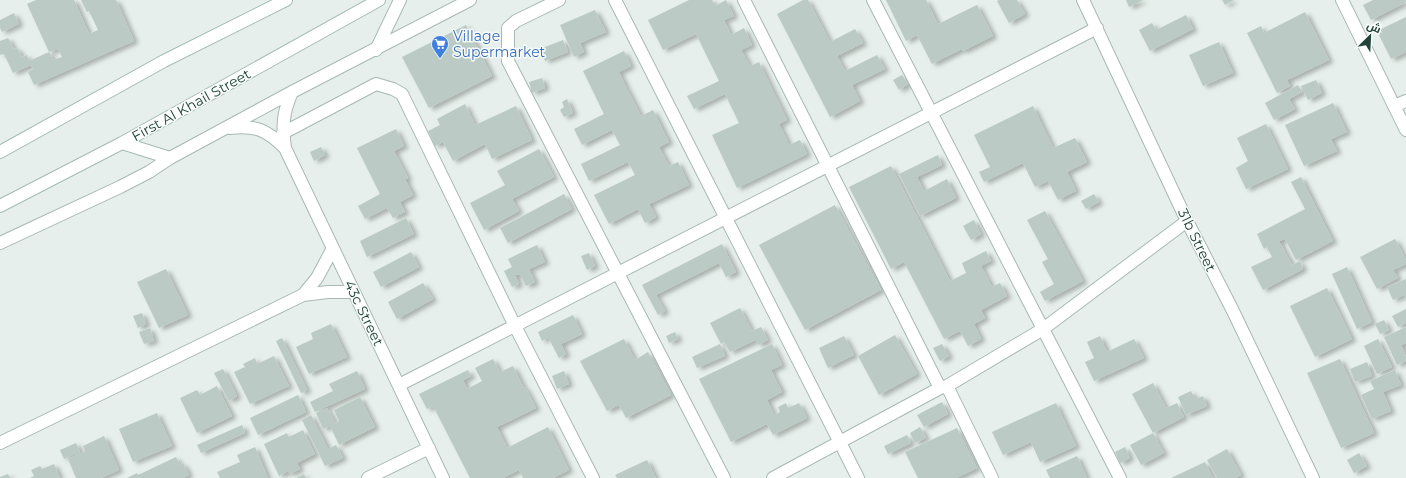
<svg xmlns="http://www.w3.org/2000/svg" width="1406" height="478" font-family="Montserrat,Cairo,sans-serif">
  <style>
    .building { fill: #bbcac4; filter: url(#shadow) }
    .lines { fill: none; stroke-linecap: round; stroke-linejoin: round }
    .street-casing { stroke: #a8b8b2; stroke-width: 14 }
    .secondary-casing { stroke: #a4bbb3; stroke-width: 14 }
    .street { stroke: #fff; stroke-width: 12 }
    .secondary { stroke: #fff; stroke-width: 12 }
    .labels { text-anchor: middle; stroke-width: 3; stroke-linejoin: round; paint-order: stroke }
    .shop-label { font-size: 14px; fill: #366cbe; stroke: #f7fbf9; text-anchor: start }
    .street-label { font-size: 14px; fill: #24423a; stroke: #f7fbf9 }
  </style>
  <defs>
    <filter id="shadow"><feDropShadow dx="4.5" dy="2.5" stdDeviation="2" flood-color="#0004"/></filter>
  </defs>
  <rect width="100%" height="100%" fill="#e6efeb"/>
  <path class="building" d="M 36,0 L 74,0 L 89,34 L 98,30 L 89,11 L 87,12 L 81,0 L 116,0 L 134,41 L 34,85 L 28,72 L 33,69 L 31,65 L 13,73 L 4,54 L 0,55 L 0,41 L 8,38 L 14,49 L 17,48 L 22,57 L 27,55 L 29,61 L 49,52 L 53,60 L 62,57 L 58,49 L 49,52 L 27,4 Z
    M 689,0 L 712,0 L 715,6 L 726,0 L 734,16 L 724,20 L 731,35 L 744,28 L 752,45 L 741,50 L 750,66 L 759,62 L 787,120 L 779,124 L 789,145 L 800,140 L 807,154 L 737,188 L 712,135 L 739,123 L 725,94 L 694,109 L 687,96 L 719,81 L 696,34 L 663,50 L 648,20 Z
    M 803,0 L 808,0 L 830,42 L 855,29 L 863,43 L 837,56 L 845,71 L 877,55 L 885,69 L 852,85 L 860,101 L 830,117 L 777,14 Z
    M 886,0 L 926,0 L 938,24 L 977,5 L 993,36 L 963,51 L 962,49 L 932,64 L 917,35 L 906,41 Z
    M 999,0 L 1017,0 L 1025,14 L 1009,23 L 997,1 Z
    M 1126,0 L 1143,0 L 1129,7 Z
    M 1222,0 L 1234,0 L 1225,5 Z
    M 1373,0 L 1406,0 L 1406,2 L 1371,20 L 1363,5 Z
    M 595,10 L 606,32 L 580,43 L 584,52 L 574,57 L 560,25 Z
    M 1305,12 L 1329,60 L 1287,80 L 1290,86 L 1277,93 L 1247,33 L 1261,26 L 1264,33 Z
    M 14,13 L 19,24 L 2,32 L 0,28 L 0,20 Z
    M 1186,15 L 1193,29 L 1150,51 L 1139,30 L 1152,23 L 1156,30 Z
    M 1406,17 L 1406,52 L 1391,59 L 1377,31 Z
    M 466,25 L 492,76 L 429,108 L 402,57 Z
    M 563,40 L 568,52 L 545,61 L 540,49 Z
    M 1219,42 L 1233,73 L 1203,86 L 1189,55 Z
    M 624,51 L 631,66 L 619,72 L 625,85 L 641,116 L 653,110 L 669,142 L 659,147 L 669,166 L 678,162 L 689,185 L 649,204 L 656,217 L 645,223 L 638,209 L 609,224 L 594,195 L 635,175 L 628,162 L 589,181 L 581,164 L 620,145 L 612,130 L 582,145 L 574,129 L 604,114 L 583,71 Z
    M 902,75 L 908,84 L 899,90 L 893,80 Z
    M 542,78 L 545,88 L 532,93 L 529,82 Z
    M 1316,80 L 1322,93 L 1308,100 L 1301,86 Z
    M 1298,85 L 1302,92 L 1289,99 L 1295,109 L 1274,120 L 1265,103 Z
    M 567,99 L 573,113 L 564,117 L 560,110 L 564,107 L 562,102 Z
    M 1333,103 L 1347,132 L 1331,139 L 1337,151 L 1304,166 L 1285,125 Z
    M 465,104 L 475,125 L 516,106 L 532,140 L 492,159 L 485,144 L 453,161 L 443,142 L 435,146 L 428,131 L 440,125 L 437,119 Z
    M 1033,106 L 1053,148 L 1075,138 L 1087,162 L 1067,172 L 1076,191 L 1058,200 L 1048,181 L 1035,187 L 1023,163 L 984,182 L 979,172 L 990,167 L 974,135 Z
    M 1266,124 L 1288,169 L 1246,189 L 1236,168 L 1248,161 L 1237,138 Z
    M 396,129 L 404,146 L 394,151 L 408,178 L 405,179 L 413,195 L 400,202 L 405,212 L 393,218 L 387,208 L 365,219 L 358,206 L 380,194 L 357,148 Z
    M 321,147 L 325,155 L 314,161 L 310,152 Z
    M 539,149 L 554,177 L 512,199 L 519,211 L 484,230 L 470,203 L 505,185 L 497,171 Z
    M 938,155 L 942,165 L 917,177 L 924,191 L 947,179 L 956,198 L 920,216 L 899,174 Z
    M 891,166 L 950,281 L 966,273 L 962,263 L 986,251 L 991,261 L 981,266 L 992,287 L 1000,283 L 1007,296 L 981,310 L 985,318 L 974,324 L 981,339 L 968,346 L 960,331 L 944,339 L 904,262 L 891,269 L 849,187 Z
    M 1301,177 L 1333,241 L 1296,260 L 1285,239 L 1279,241 L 1292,265 L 1300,261 L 1303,269 L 1263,290 L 1251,267 L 1272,257 L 1267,247 L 1264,249 L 1257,234 L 1305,209 L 1291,182 Z
    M 564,194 L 572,209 L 508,243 L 500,228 Z
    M 1094,194 L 1099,202 L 1086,209 L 1081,201 Z
    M 835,205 L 881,290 L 805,330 L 759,245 Z
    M 1045,211 L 1083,281 L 1045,301 L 1040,292 L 1054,284 L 1042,262 L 1048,259 L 1027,220 Z
    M 406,218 L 414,234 L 367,257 L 360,241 Z
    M 974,220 L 981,234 L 971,240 L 963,226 Z
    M 1395,239 L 1406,260 L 1406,264 L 1393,270 L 1398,278 L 1377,289 L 1360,257 Z
    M 722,244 L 736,272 L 726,277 L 719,263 L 656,295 L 665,311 L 658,315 L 642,285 Z
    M 537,245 L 545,262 L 529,269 L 535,282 L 526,286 L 520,274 L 515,275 L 519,284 L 512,287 L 504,271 L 512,267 L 508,259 Z
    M 411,252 L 419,267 L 381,287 L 373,272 Z
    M 589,253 L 595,266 L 587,270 L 581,256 Z
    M 1347,267 L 1372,322 L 1357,329 L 1332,274 Z
    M 166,269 L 188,315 L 159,328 L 137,282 Z
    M 1406,279 L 1406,300 L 1404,295 L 1393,300 L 1387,287 Z
    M 423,283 L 433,299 L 397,319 L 388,302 Z
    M 1327,288 L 1352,339 L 1315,357 L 1290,306 Z
    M 740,308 L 752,331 L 761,327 L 768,340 L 758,345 L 756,340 L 730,352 L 724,342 L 721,344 L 710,323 Z
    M 1406,309 L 1406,323 L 1398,327 L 1392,316 Z
    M 142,313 L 146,324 L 138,328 L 133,316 Z
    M 573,315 L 582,334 L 561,344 L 566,354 L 559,358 L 548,337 L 542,341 L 538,332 Z
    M 1384,320 L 1389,330 L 1380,334 L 1375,324 Z
    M 331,324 L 347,357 L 309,374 L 296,347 L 313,339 L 311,333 Z
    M 1406,327 L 1406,343 L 1401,345 L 1406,357 L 1406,361 L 1397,365 L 1384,337 Z
    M 150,328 L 154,341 L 144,344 L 139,332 Z
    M 675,332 L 678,339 L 669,343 L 666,336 Z
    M 895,335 L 917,374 L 879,395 L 858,356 Z
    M 844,336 L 854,355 L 828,368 L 819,348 Z
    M 1100,336 L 1107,352 L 1134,339 L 1144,358 L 1094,381 L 1085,362 L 1094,358 L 1087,342 Z
    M 282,338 L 307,390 L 301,393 L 276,341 Z
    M 624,339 L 635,360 L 648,352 L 671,395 L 626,418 L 619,405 L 607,411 L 580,361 Z
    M 1378,339 L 1392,367 L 1377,374 L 1364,346 Z
    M 720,344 L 725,356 L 697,368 L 692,357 Z
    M 772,344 L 782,365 L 771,370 L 782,392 L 767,400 L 774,415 L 780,412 L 778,407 L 786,403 L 788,408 L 799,403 L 807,418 L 773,435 L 767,424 L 731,442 L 699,379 Z
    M 942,344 L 949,356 L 940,361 L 933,348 Z
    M 274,356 L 289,386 L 250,404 L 234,372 L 245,367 L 243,364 L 255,358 L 257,364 Z
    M 493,359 L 500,372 L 513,366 L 524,388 L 525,387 L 536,408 L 497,427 L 507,448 L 548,427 L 569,470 L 553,478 L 523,478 L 519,470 L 503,478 L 470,478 L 433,406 L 427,409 L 419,394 L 468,370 L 471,376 L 463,380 L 467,389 L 482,381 L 475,368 Z
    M 1340,359 L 1374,433 L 1341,448 L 1307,373 Z
    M 1367,362 L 1372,376 L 1355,382 L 1350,369 Z
    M 223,369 L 237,396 L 229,401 L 214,373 Z
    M 1395,370 L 1401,385 L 1383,392 L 1391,411 L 1372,419 L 1361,395 L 1374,389 L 1370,381 Z
    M 357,371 L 365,389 L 315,412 L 310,402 L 333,391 L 329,384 Z
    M 564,371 L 569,384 L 557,389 L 552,376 Z
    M 1153,383 L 1166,408 L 1177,403 L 1184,417 L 1153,433 L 1132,394 Z
    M 217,386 L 232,416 L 197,433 L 180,398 L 197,390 L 200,395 Z
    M 1191,391 L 1195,399 L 1203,396 L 1207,406 L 1186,415 L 1178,397 Z
    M 298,395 L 306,412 L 258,435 L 250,418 Z
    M 360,397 L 375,427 L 339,445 L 330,426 L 323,429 L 316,413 L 327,408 L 335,423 L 339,421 L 334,410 Z
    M 942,402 L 948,414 L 924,427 L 917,415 Z
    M 1056,403 L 1076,446 L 1040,462 L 1031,442 L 1003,455 L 992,432 Z
    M 157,413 L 172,446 L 133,462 L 119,429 Z
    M 311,415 L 328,449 L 336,445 L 343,458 L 325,466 L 302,420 Z
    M 242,425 L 245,433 L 201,453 L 197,445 Z
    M 920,427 L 926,438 L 915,443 L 910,433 Z
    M 957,428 L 977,468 L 956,478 L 918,478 L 905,452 Z
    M 303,430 L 315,454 L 297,463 L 300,469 L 290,474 L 288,471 L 279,476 L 264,444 L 287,433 L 289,437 Z
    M 1153,433 L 1164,453 L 1141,465 L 1130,445 Z
    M 907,435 L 911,443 L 888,454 L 884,446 Z
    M 104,436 L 119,470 L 101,478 L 76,478 L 68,459 L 85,451 L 83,446 Z
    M 76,443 L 80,452 L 64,459 L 60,450 Z
    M 255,447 L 268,478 L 220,478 L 217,472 L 240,462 L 237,455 Z
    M 1125,447 L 1130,458 L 1120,463 L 1115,452 Z
    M 1227,449 L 1241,475 L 1235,478 L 1217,478 L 1207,460 Z
    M 1359,453 L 1367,466 L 1354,473 L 1347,460 Z
    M 1077,456 L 1087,478 L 1050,478 L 1046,470 Z
    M 176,457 L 180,465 L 183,463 L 189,475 L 183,478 L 127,478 L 137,473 L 138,475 Z
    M 647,460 L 656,478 L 617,478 L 615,475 Z
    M 1205,462 L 1213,478 L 1171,478 Z
    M 54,464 L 60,478 L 30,478 L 34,476 L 31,470 L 40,466 L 42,469 Z
    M 8,474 L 10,478 L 0,478 L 0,477 Z
    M 304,474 L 306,478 L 296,478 Z"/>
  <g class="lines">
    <defs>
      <path id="street" d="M 559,0 L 516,21 L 508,28 L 508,61 L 724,478
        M 615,0 L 858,478
        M 744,0 L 940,388
        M 873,0 L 1120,478
        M 1083,0 L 1187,221 L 1233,311 L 1313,478
        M 1342,0 L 1406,130
        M 292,92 C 283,112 282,126 285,148 L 443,478
        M 1394,106 L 1406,101
        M 230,128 C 256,125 267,130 285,148
        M 283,133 L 376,84 L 393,89 L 402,94 L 515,326 L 593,478
        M 0,243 L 120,187 L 149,172 L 170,158 L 292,92 L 470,0
        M 303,295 L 317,278 L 333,248
        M 399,385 L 1097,28
        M 947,386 L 992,478
        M 0,443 L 303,295 L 328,292 L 354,292
        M 368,478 L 429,448
        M 773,478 L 940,388 L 947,386 L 1043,329 L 1187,221"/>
      <path id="secondary" d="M 376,50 L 400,0
        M 122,143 L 170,158
        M 0,152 L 164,61 L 286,0
        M 0,206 L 122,143 L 379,0"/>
    </defs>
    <use href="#street" class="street-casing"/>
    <use href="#secondary" class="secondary-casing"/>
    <use href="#street" class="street"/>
    <use href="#secondary" class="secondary"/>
  </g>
  <defs>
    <symbol id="supermarket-pin" viewBox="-11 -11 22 30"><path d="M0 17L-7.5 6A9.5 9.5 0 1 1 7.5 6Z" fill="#3f7fe0" stroke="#f7fbf9"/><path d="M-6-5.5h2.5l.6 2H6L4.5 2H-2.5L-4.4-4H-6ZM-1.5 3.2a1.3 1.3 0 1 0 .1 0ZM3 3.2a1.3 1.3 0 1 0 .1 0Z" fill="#fff"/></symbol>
  </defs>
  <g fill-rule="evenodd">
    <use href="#supermarket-pin" x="430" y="34" width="20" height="27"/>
  </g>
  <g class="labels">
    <g class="shop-label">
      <text x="453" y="41">Village<tspan x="453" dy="16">Supermarket</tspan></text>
    </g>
    <g class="street-label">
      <text transform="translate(191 105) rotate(-29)" y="5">First Al Khail Street</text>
      <text transform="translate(1197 240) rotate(64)" y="5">31b Street</text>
      <text transform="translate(364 313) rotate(64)" y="5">43c Street</text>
    </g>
  </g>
  <g transform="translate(1370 36) rotate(24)" stroke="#f7fbf9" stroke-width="3" paint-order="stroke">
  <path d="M0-3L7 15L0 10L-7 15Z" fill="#24423a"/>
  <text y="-6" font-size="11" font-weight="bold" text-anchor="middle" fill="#24423a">ش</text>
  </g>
</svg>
